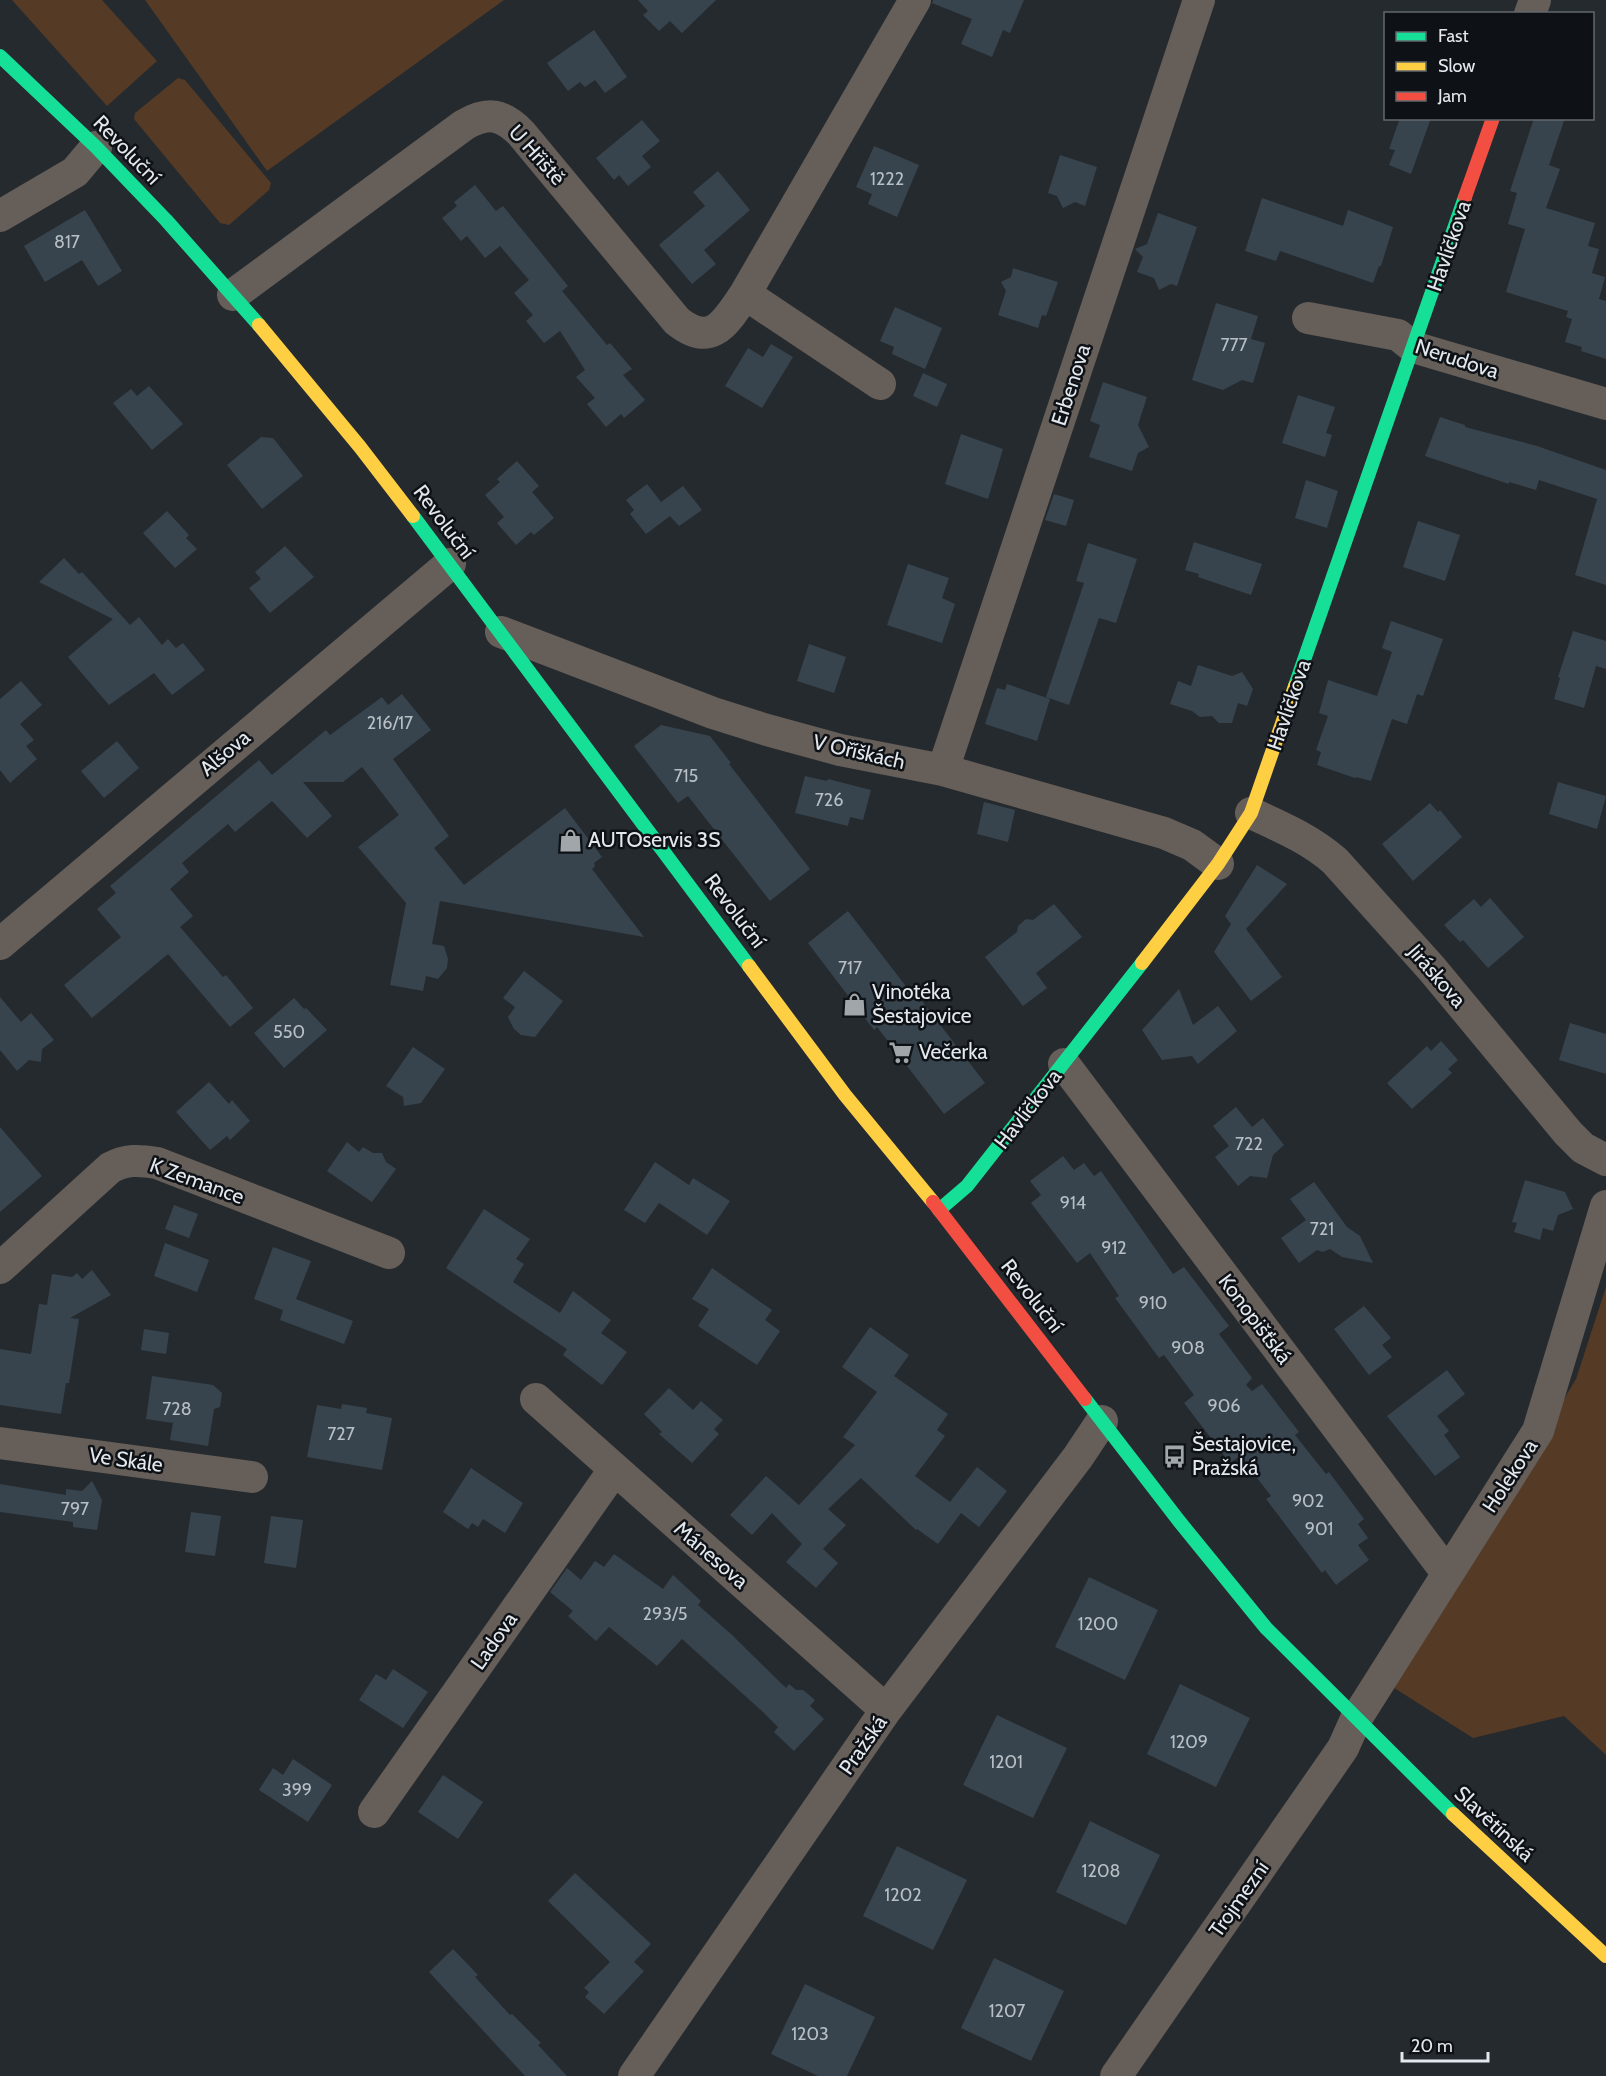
<svg xmlns="http://www.w3.org/2000/svg" width="1606" height="2076" font-family="Cabin,sans-serif">
  <style>
    .green { fill: #553a25 }
    .building { fill: #37444e }
    .lines { fill: none; stroke-linecap: round; stroke-linejoin: round }
    .street { stroke: #655e59; stroke-width: 32 }
    .fast { stroke: #16e098; stroke-width: 14 }
    .slow { stroke: #ffcf43; stroke-width: 14 }
    .jam { stroke: #f24e42; stroke-width: 14 }
    .labels { text-anchor: middle; stroke-width: 5; stroke-linejoin: round; paint-order: stroke }
    .number-label { font-size: 18px; fill: #b7bfc5 }
    .street-label { font-size: 21px; fill: #e2e8ed; stroke: #0e1216 }
    .poi-label { font-size: 21px; fill: #e2e8ed; stroke: #0e1216; text-anchor: start }
  </style>
  <rect width="100%" height="100%" fill="#252a2e"/>
  <path class="green" d="M 12,0 L 102,0 L 157,61 L 107,106 Z
    M 145,0 L 504,0 L 267,171 Z
    M 178,78 L 185,80 L 271,183 L 269,190 L 229,225 L 220,223 L 134,119 L 135,113 Z
    M 1606,1287 L 1606,1755 L 1564,1716 L 1473,1738 L 1391,1686 L 1576,1379 Z"/>
  <path class="building" d="M 638,0 L 716,0 L 682,33 L 670,21 L 659,31 L 643,15 L 648,11 Z
    M 933,0 L 1024,0 L 1010,33 L 1003,30 L 992,57 L 961,44 L 972,19 L 932,3 Z
    M 594,30 L 627,77 L 605,93 L 595,80 L 585,87 L 580,82 L 568,91 L 547,63 Z
    M 1400,118 L 1431,118 L 1411,174 L 1389,165 L 1395,150 L 1389,149 Z
    M 1534,118 L 1565,118 L 1549,165 L 1560,169 L 1546,208 L 1595,223 L 1588,246 L 1599,249 L 1592,273 L 1605,277 L 1599,299 L 1606,301 L 1606,359 L 1581,351 L 1582,347 L 1565,342 L 1572,319 L 1566,317 L 1568,311 L 1506,292 L 1525,229 L 1508,224 L 1517,193 L 1510,191 Z
    M 642,120 L 660,141 L 642,156 L 651,167 L 628,186 L 619,175 L 614,180 L 596,158 Z
    M 874,146 L 919,165 L 897,217 L 868,204 L 872,194 L 856,187 Z
    M 1060,155 L 1097,167 L 1085,206 L 1075,202 L 1063,208 L 1057,196 L 1048,193 Z
    M 718,171 L 750,210 L 704,250 L 716,264 L 692,284 L 659,245 L 705,206 L 693,192 Z
    M 475,185 L 496,211 L 503,206 L 568,286 L 562,291 L 607,345 L 610,343 L 632,369 L 623,375 L 645,400 L 624,418 L 621,414 L 606,427 L 587,404 L 595,398 L 576,377 L 585,370 L 560,331 L 544,343 L 526,321 L 533,315 L 514,293 L 529,280 L 500,246 L 485,258 L 467,236 L 461,241 L 442,218 L 457,206 L 454,202 Z
    M 1262,198 L 1343,226 L 1348,210 L 1393,227 L 1381,266 L 1379,266 L 1373,283 L 1280,251 L 1276,261 L 1245,251 Z
    M 85,210 L 122,271 L 98,286 L 82,260 L 45,282 L 24,246 Z
    M 1158,213 L 1197,227 L 1177,286 L 1171,284 L 1159,290 L 1154,278 L 1137,272 L 1143,257 L 1135,249 L 1147,244 Z
    M 1013,268 L 1058,282 L 1046,316 L 1042,315 L 1038,328 L 998,315 L 1006,291 L 1001,282 L 1011,277 Z
    M 1216,303 L 1258,316 L 1251,339 L 1265,343 L 1253,383 L 1242,380 L 1223,390 L 1192,380 Z
    M 895,307 L 942,328 L 925,369 L 892,354 L 894,347 L 880,341 Z
    M 771,344 L 793,357 L 762,408 L 725,386 L 748,348 L 763,357 Z
    M 923,373 L 947,384 L 937,407 L 913,396 Z
    M 1103,382 L 1147,397 L 1138,425 L 1149,447 L 1138,453 L 1132,471 L 1089,457 L 1100,425 L 1090,421 Z
    M 149,386 L 183,424 L 152,450 L 113,403 L 131,389 L 137,396 Z
    M 1298,395 L 1335,407 L 1326,433 L 1332,435 L 1325,457 L 1282,443 Z
    M 1440,417 L 1465,425 L 1465,427 L 1537,446 L 1606,470 L 1606,585 L 1575,575 L 1597,499 L 1539,480 L 1536,490 L 1509,482 L 1509,484 L 1425,456 Z
    M 961,434 L 1003,449 L 988,499 L 945,484 Z
    M 261,437 L 273,438 L 303,476 L 262,509 L 227,465 Z
    M 517,461 L 539,486 L 532,492 L 554,518 L 534,535 L 531,532 L 516,545 L 497,523 L 504,517 L 485,495 L 500,482 L 497,479 Z
    M 1306,480 L 1338,491 L 1327,528 L 1295,518 Z
    M 647,484 L 661,502 L 683,486 L 702,510 L 679,526 L 670,516 L 646,534 L 630,514 L 634,510 L 626,500 Z
    M 1054,494 L 1074,500 L 1066,526 L 1045,520 Z
    M 167,511 L 189,535 L 186,538 L 197,549 L 175,568 L 143,533 Z
    M 1418,521 L 1460,535 L 1445,581 L 1403,567 Z
    M 1194,542 L 1262,564 L 1251,595 L 1198,577 L 1199,574 L 1185,570 Z
    M 1088,543 L 1137,559 L 1116,623 L 1099,618 L 1069,705 L 1046,697 L 1084,583 L 1076,581 Z
    M 285,546 L 314,577 L 270,613 L 249,588 L 261,579 L 255,572 Z
    M 64,558 L 79,574 L 82,572 L 130,625 L 139,617 L 162,645 L 168,639 L 176,648 L 183,643 L 205,670 L 172,695 L 154,673 L 109,705 L 68,657 L 113,619 L 39,582 Z
    M 908,564 L 949,578 L 942,598 L 955,604 L 942,643 L 887,625 Z
    M 1391,621 L 1443,639 L 1423,696 L 1417,694 L 1407,724 L 1392,719 L 1371,781 L 1356,777 L 1355,778 L 1317,765 L 1321,752 L 1316,750 L 1328,716 L 1319,713 L 1328,680 L 1377,696 L 1392,652 L 1382,648 Z
    M 1573,631 L 1606,641 L 1606,669 L 1596,666 L 1584,708 L 1554,699 L 1560,678 L 1558,677 Z
    M 809,644 L 846,657 L 834,693 L 797,681 Z
    M 1198,665 L 1232,676 L 1242,672 L 1253,689 L 1247,706 L 1238,703 L 1232,723 L 1219,723 L 1212,716 L 1200,717 L 1192,711 L 1170,704 L 1178,681 L 1191,686 Z
    M 21,681 L 42,705 L 20,724 L 34,740 L 26,746 L 37,759 L 10,783 L 0,770 L 0,699 Z
    M 1007,684 L 1050,699 L 1037,741 L 985,724 L 997,688 L 1005,690 Z
    M 402,694 L 431,730 L 393,759 L 449,836 L 434,848 L 464,885 L 565,808 L 602,857 L 594,863 L 595,866 L 592,869 L 644,937 L 440,901 L 432,944 L 444,946 L 448,959 L 447,968 L 438,979 L 426,976 L 423,991 L 390,985 L 406,903 L 358,847 L 399,815 L 362,767 L 343,782 L 303,782 L 332,816 L 307,838 L 272,801 L 235,832 L 228,824 L 182,863 L 189,872 L 170,889 L 193,916 L 180,927 L 223,977 L 226,975 L 253,1008 L 230,1027 L 168,954 L 92,1018 L 64,985 L 121,937 L 97,909 L 116,893 L 110,886 L 259,760 L 272,775 L 326,730 L 330,735 L 382,697 L 388,705 Z
    M 661,725 L 710,736 L 731,763 L 729,764 L 810,869 L 770,901 L 688,796 L 678,803 L 634,746 Z
    M 117,741 L 139,768 L 104,798 L 81,771 Z
    M 805,776 L 827,781 L 828,779 L 871,790 L 863,820 L 850,817 L 848,826 L 795,813 Z
    M 1558,782 L 1606,796 L 1597,829 L 1549,814 Z
    M 984,802 L 1015,810 L 1008,842 L 977,834 Z
    M 1430,803 L 1438,812 L 1440,810 L 1462,837 L 1413,881 L 1382,844 Z
    M 1257,865 L 1287,884 L 1246,929 L 1282,977 L 1251,1001 L 1214,952 L 1231,924 L 1225,916 Z
    M 1490,898 L 1524,937 L 1488,968 L 1463,940 L 1460,942 L 1444,925 L 1474,899 L 1481,907 Z
    M 1054,904 L 1082,937 L 1036,973 L 1047,988 L 1023,1006 L 985,957 L 1017,932 L 1018,926 L 1026,919 L 1033,920 Z
    M 848,911 L 915,998 L 918,996 L 985,1083 L 944,1114 L 877,1027 L 874,1030 L 808,943 Z
    M 524,971 L 563,1001 L 535,1037 L 521,1035 L 514,1029 L 508,1017 L 515,1007 L 503,998 Z
    M 1179,989 L 1193,1025 L 1218,1006 L 1237,1031 L 1198,1064 L 1192,1056 L 1162,1060 L 1142,1030 Z
    M 0,997 L 21,1022 L 31,1013 L 54,1040 L 42,1049 L 41,1062 L 29,1060 L 17,1071 L 0,1050 Z
    M 294,998 L 304,1009 L 306,1008 L 327,1030 L 284,1068 L 254,1033 Z
    M 1570,1023 L 1606,1034 L 1606,1074 L 1559,1060 Z
    M 1441,1041 L 1458,1060 L 1448,1069 L 1452,1073 L 1412,1109 L 1387,1083 L 1427,1046 L 1431,1051 Z
    M 413,1047 L 445,1069 L 421,1103 L 404,1106 L 403,1097 L 386,1086 Z
    M 209,1082 L 229,1104 L 232,1100 L 250,1121 L 230,1140 L 227,1136 L 210,1150 L 176,1112 Z
    M 1236,1107 L 1252,1127 L 1263,1118 L 1284,1145 L 1273,1155 L 1267,1178 L 1250,1176 L 1238,1186 L 1215,1157 L 1229,1146 L 1213,1126 Z
    M 0,1127 L 42,1176 L 0,1212 Z
    M 347,1142 L 359,1152 L 363,1147 L 373,1153 L 382,1153 L 386,1162 L 396,1169 L 372,1202 L 327,1171 Z
    M 1063,1156 L 1074,1170 L 1084,1163 L 1094,1176 L 1101,1171 L 1173,1274 L 1184,1267 L 1229,1326 L 1219,1334 L 1252,1378 L 1246,1385 L 1252,1391 L 1262,1384 L 1299,1432 L 1295,1435 L 1326,1474 L 1329,1472 L 1364,1519 L 1358,1524 L 1368,1538 L 1358,1545 L 1369,1560 L 1336,1585 L 1325,1570 L 1322,1573 L 1266,1499 L 1271,1496 L 1240,1456 L 1230,1463 L 1184,1403 L 1194,1395 L 1164,1355 L 1159,1358 L 1115,1298 L 1119,1296 L 1090,1253 L 1077,1263 L 1031,1203 L 1041,1195 L 1030,1181 Z
    M 655,1162 L 689,1185 L 693,1178 L 730,1201 L 707,1235 L 659,1203 L 645,1223 L 624,1210 Z
    M 1525,1180 L 1565,1192 L 1573,1209 L 1558,1215 L 1553,1231 L 1543,1228 L 1540,1240 L 1514,1232 L 1517,1223 L 1512,1222 Z
    M 1314,1182 L 1347,1227 L 1360,1236 L 1373,1263 L 1342,1257 L 1330,1249 L 1323,1252 L 1317,1250 L 1299,1263 L 1281,1238 L 1306,1220 L 1290,1199 Z
    M 174,1205 L 198,1214 L 189,1238 L 165,1229 Z
    M 484,1209 L 530,1239 L 516,1259 L 524,1264 L 513,1282 L 560,1313 L 573,1291 L 611,1320 L 601,1333 L 627,1352 L 602,1385 L 563,1355 L 567,1349 L 446,1268 Z
    M 165,1243 L 209,1260 L 197,1292 L 154,1276 Z
    M 273,1247 L 311,1261 L 296,1299 L 353,1321 L 344,1344 L 280,1320 L 283,1310 L 254,1299 Z
    M 712,1268 L 772,1310 L 765,1320 L 780,1331 L 757,1365 L 698,1326 L 709,1309 L 692,1299 Z
    M 92,1270 L 111,1295 L 70,1318 L 79,1319 L 69,1383 L 66,1383 L 61,1414 L 0,1405 L 0,1349 L 31,1354 L 39,1304 L 47,1305 L 52,1274 L 72,1277 L 77,1273 L 82,1279 Z
    M 1364,1306 L 1391,1338 L 1382,1345 L 1392,1357 L 1369,1375 L 1334,1329 Z
    M 870,1327 L 909,1355 L 894,1376 L 948,1414 L 937,1430 L 945,1436 L 915,1476 L 950,1502 L 977,1467 L 1007,1491 L 979,1527 L 961,1513 L 938,1544 L 917,1529 L 916,1530 L 861,1478 L 828,1509 L 846,1525 L 823,1549 L 838,1563 L 816,1588 L 786,1562 L 802,1544 L 772,1513 L 752,1535 L 730,1515 L 766,1476 L 799,1505 L 855,1445 L 843,1437 L 877,1392 L 842,1367 Z
    M 144,1329 L 169,1333 L 166,1354 L 141,1350 Z
    M 1447,1370 L 1465,1394 L 1437,1416 L 1449,1431 L 1444,1435 L 1460,1457 L 1435,1476 L 1387,1416 Z
    M 152,1376 L 213,1385 L 222,1393 L 220,1407 L 214,1409 L 208,1446 L 170,1440 L 173,1423 L 146,1419 Z
    M 669,1388 L 693,1410 L 701,1401 L 723,1420 L 714,1429 L 719,1434 L 692,1463 L 659,1434 L 662,1432 L 644,1414 Z
    M 342,1404 L 367,1408 L 366,1413 L 392,1418 L 382,1470 L 307,1457 L 317,1405 L 341,1409 Z
    M 471,1468 L 523,1503 L 505,1533 L 483,1519 L 478,1527 L 472,1523 L 468,1529 L 443,1512 Z
    M 92,1481 L 102,1500 L 97,1530 L 73,1527 L 73,1522 L 0,1512 L 0,1484 L 66,1495 L 66,1489 L 82,1491 Z
    M 191,1512 L 221,1516 L 215,1556 L 185,1552 Z
    M 271,1516 L 303,1520 L 296,1568 L 264,1563 Z
    M 614,1554 L 663,1589 L 673,1575 L 701,1601 L 698,1605 L 731,1634 L 786,1688 L 789,1684 L 796,1690 L 803,1690 L 815,1700 L 810,1706 L 824,1719 L 794,1751 L 774,1732 L 778,1727 L 764,1713 L 682,1639 L 657,1666 L 609,1627 L 596,1641 L 568,1616 L 573,1611 L 550,1592 L 567,1568 L 581,1580 L 595,1561 L 604,1567 Z
    M 1089,1577 L 1158,1610 L 1125,1680 L 1055,1647 Z
    M 393,1669 L 428,1692 L 403,1728 L 359,1700 L 376,1674 L 386,1680 Z
    M 1180,1684 L 1250,1718 L 1216,1787 L 1147,1754 Z
    M 997,1715 L 1067,1748 L 1033,1818 L 963,1785 Z
    M 293,1759 L 332,1785 L 308,1822 L 259,1790 L 273,1768 L 283,1775 Z
    M 443,1775 L 483,1802 L 458,1839 L 418,1812 Z
    M 1090,1821 L 1160,1855 L 1126,1925 L 1056,1892 Z
    M 897,1846 L 967,1880 L 933,1950 L 863,1916 Z
    M 575,1873 L 651,1944 L 634,1962 L 644,1971 L 604,2014 L 585,1997 L 589,1992 L 584,1988 L 610,1962 L 548,1901 Z
    M 453,1949 L 478,1975 L 475,1977 L 510,2015 L 512,2014 L 541,2043 L 538,2045 L 567,2076 L 525,2076 L 429,1972 Z
    M 994,1958 L 1064,1991 L 1031,2061 L 961,2028 Z
    M 805,1984 L 875,2017 L 847,2076 L 818,2076 L 771,2054 Z"/>
  <g class="lines">
    <path class="street" d="M 1530,14 L 1535,0
      M 0,216 L 75,172 L 96,147
      M 745,294 L 880,384
      M 233,295 L 464,125 C 488,111 502,114 521,133 L 677,321 C 712,349 726,322 745,294 L 915,0
      M 1308,318 L 1398,335 L 1413,347 L 1606,404
      M 501,632 L 713,713 L 767,730 L 840,750 L 943,770 L 1164,833 L 1192,845 L 1218,864
      M 943,770 L 1199,0
      M 1251,813 C 1281,827 1310,839 1335,861 L 1432,969 L 1568,1133 L 1583,1148 L 1606,1160
      M 0,944 L 450,564
      M 1064,1064 L 1447,1573
      M 0,1268 L 110,1168 C 126,1159 139,1160 157,1163 L 389,1253
      M 536,1399 L 886,1710
      M 0,1443 L 252,1477
      M 374,1812 L 614,1470
      M 634,2076 L 886,1710 L 1078,1457 L 1102,1421
      M 1116,2076 L 1343,1748 L 1356,1719 L 1538,1431 L 1606,1206"/>
    <path class="fast" d="M 0,56 L 96,147 L 166,220 L 259,325
      M 413,516 L 749,966
      M 1295,686 L 1465,197
      M 939,1210 L 967,1186 L 1142,963
      M 1085,1399 L 1179,1521 L 1266,1628 L 1453,1814"/>
    <path class="slow" d="M 259,325 L 360,447 L 413,516
      M 1142,963 L 1218,864 L 1251,813 L 1295,686
      M 749,966 L 845,1095 L 933,1202
      M 1453,1814 L 1606,1956"/>
    <path class="jam" d="M 1465,197 L 1493,118
      M 933,1202 L 1085,1399"/>
  </g>
  <defs>
    <symbol id="shop-bare" viewBox="-9 -9 18 18"><path d="M-5-2.5h2.3a2.7 3.5 0 0 1 5.4 0H5L5.5 6h-11ZM-1.5-2.5h3a1.5 2.3 0 0 0-3 0Z" fill="#a0a6aa" stroke="#0e1216" stroke-width="2.5" paint-order="stroke"/></symbol>
    <symbol id="supermarket-bare" viewBox="-9 -9 18 18"><path d="M-6-5.5h2.5l.6 2H6L4.5 2H-2.5L-4.4-4H-6ZM-1.5 3.2a1.3 1.3 0 1 0 .1 0ZM3 3.2a1.3 1.3 0 1 0 .1 0Z" fill="#a0a6aa" stroke="#0e1216" stroke-width="2.5" paint-order="stroke"/></symbol>
    <symbol id="bus-bare" viewBox="-9 -9 18 18"><path d="M-5-6H5V4H4V6H2V4H-2V6H-4V4H-5ZM-3.5-4V0h7V-4ZM-3.5 1.2v1.5H-2V1.2ZM2 1.2v1.5H3.5V1.2Z" fill="#a0a6aa" stroke="#0e1216" stroke-width="2.5" paint-order="stroke"/></symbol>
  </defs>
  <g fill-rule="evenodd">
    <use href="#shop-bare" x="554" y="824" width="33" height="33"/>
    <use href="#shop-bare" x="838" y="988" width="33" height="33"/>
    <use href="#supermarket-bare" x="884" y="1036" width="33" height="33"/>
    <use href="#bus-bare" x="1158" y="1440" width="33" height="33"/>
  </g>
  <g class="labels">
    <g class="number-label">
      <text x="887" y="185">1222</text>
      <text x="67" y="248">817</text>
      <text x="1234" y="351">777</text>
      <text x="390" y="729">216/17</text>
      <text x="686" y="782">715</text>
      <text x="829" y="806">726</text>
      <text x="850" y="974">717</text>
      <text x="289" y="1038">550</text>
      <text x="1249" y="1150">722</text>
      <text x="1073" y="1209">914</text>
      <text x="1322" y="1235">721</text>
      <text x="1114" y="1254">912</text>
      <text x="1153" y="1309">910</text>
      <text x="1188" y="1354">908</text>
      <text x="1224" y="1412">906</text>
      <text x="177" y="1415">728</text>
      <text x="341" y="1440">727</text>
      <text x="1308" y="1507">902</text>
      <text x="75" y="1515">797</text>
      <text x="1319" y="1535">901</text>
      <text x="665" y="1620">293/5</text>
      <text x="1098" y="1630">1200</text>
      <text x="1189" y="1748">1209</text>
      <text x="1006" y="1768">1201</text>
      <text x="297" y="1796">399</text>
      <text x="1101" y="1877">1208</text>
      <text x="903" y="1901">1202</text>
      <text x="1007" y="2017">1207</text>
      <text x="810" y="2040">1203</text>
    </g>
    <g class="street-label">
      <text transform="translate(127 150) rotate(46)" y="7">Revoluční</text>
      <text transform="translate(537 155) rotate(48)" y="7">U Hřiště</text>
      <text transform="translate(1449 246) rotate(-71)" y="7">Havlíčkova</text>
      <text transform="translate(1457 359) rotate(18)" y="7">Nerudova</text>
      <text transform="translate(1071 385) rotate(-72)" y="7">Erbenova</text>
      <text transform="translate(444 522) rotate(53)" y="7">Revoluční</text>
      <text transform="translate(1289 705) rotate(-71)" y="7">Havlíčkova</text>
      <text transform="translate(859 752) rotate(13)" y="7">V Oříškách</text>
      <text transform="translate(225 753) rotate(-40)" y="7">Alšova</text>
      <text transform="translate(735 911) rotate(53)" y="7">Revoluční</text>
      <text transform="translate(1437 976) rotate(49)" y="7">Jiráskova</text>
      <text transform="translate(1028 1109) rotate(-52)" y="7">Havlíčkova</text>
      <text transform="translate(197 1181) rotate(20)" y="7">K Zemance</text>
      <text transform="translate(1032 1296) rotate(52)" y="7">Revoluční</text>
      <text transform="translate(1255 1319) rotate(53)" y="7">Konopišťská</text>
      <text transform="translate(126 1460) rotate(8)" y="7">Ve Skále</text>
      <text transform="translate(1510 1476) rotate(-57)" y="7">Holekova</text>
      <text transform="translate(711 1555) rotate(41)" y="7">Mánesova</text>
      <text transform="translate(494 1641) rotate(-55)" y="7">Ladova</text>
      <text transform="translate(863 1745) rotate(-55)" y="7">Pražská</text>
      <text transform="translate(1494 1824) rotate(43)" y="7">Slavětínská</text>
      <text transform="translate(1239 1899) rotate(-55)" y="7">Trojmezní</text>
    </g>
    <g class="poi-label">
      <text x="588" y="847">AUTOservis 3S</text>
      <text x="872" y="999">Vinotéka<tspan x="872" dy="24">Šestajovice</tspan></text>
      <text x="919" y="1059">Večerka</text>
      <text x="1192" y="1451">Šestajovice,<tspan x="1192" dy="24">Pražská</tspan></text>
    </g>
  </g>
  <rect x="1384" y="12" width="210" height="108" fill="#0e1216" stroke="#63686c" stroke-width="1.5"/>
  <rect x="1396" y="32" width="30" height="9" fill="#16e098" stroke="#63686c" stroke-width="1.5"/>
  <text x="1438" y="42" font-size="18" fill="#e2e8ed">Fast</text>
  <rect x="1396" y="62" width="30" height="9" fill="#ffcf43" stroke="#63686c" stroke-width="1.5"/>
  <text x="1438" y="72" font-size="18" fill="#e2e8ed">Slow</text>
  <rect x="1396" y="92" width="30" height="9" fill="#f24e42" stroke="#63686c" stroke-width="1.5"/>
  <text x="1438" y="102" font-size="18" fill="#e2e8ed">Jam</text>
  <path d="M1402 2052v9h86v-9" fill="none" stroke="#e2e8ed" stroke-width="3"/>
  <text x="1411" y="2052" font-size="18" fill="#e2e8ed" stroke="#0e1216" stroke-width="4.5" paint-order="stroke">20 m</text>
</svg>
